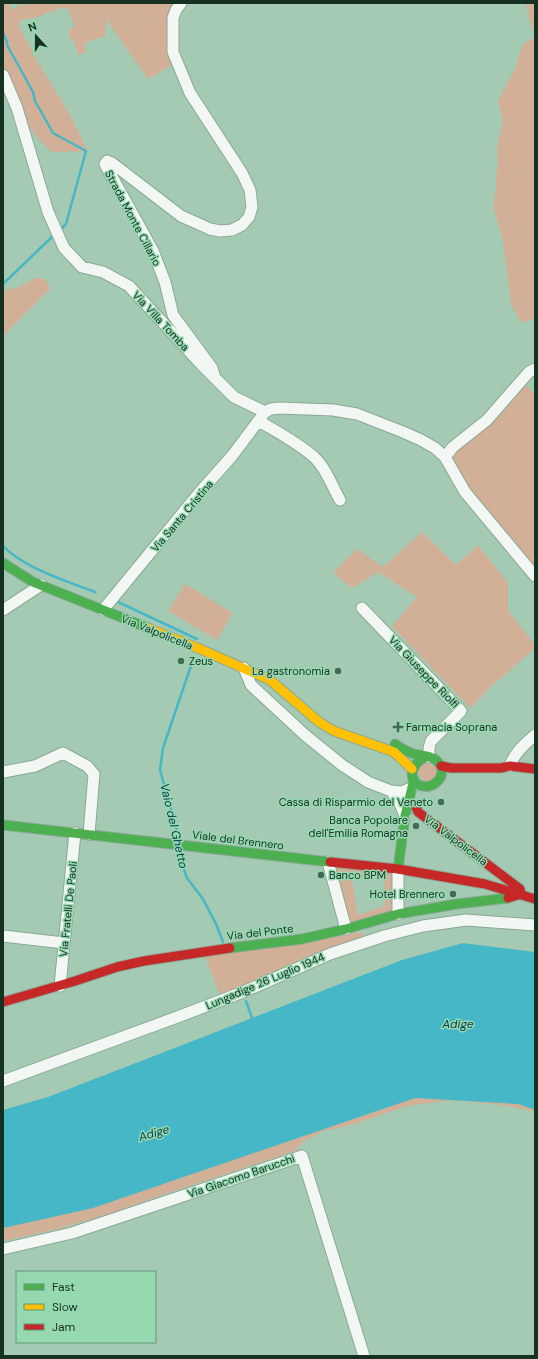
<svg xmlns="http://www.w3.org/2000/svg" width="538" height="1359" font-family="'DM Sans',sans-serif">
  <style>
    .green { fill: #d1b097; fill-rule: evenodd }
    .water { fill: #46b7c6 }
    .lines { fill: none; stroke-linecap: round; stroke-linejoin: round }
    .stream { stroke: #46b7c6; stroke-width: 2.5 }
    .street-casing { stroke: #8aa896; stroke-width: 13 }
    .fast-casing { stroke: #8aa896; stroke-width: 11 }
    .slow-casing { stroke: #8aa896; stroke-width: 11 }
    .jam-casing { stroke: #8aa896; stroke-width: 11 }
    .street { stroke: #f2f7f4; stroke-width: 11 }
    .fast { stroke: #4caf50; stroke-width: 9 }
    .slow { stroke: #ffc107; stroke-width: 9 }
    .jam { stroke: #c62828; stroke-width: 9 }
    .poi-dot { fill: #486755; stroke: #96d9b1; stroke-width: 1.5 }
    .labels { text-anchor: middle; stroke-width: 3; stroke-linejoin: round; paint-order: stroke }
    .street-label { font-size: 11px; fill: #163122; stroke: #96d9b1 }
    .poi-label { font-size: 11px; fill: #163122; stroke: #96d9b1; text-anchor: end }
    .water-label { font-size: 12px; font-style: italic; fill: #06424f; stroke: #96d9b1 }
  </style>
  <rect width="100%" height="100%" fill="#a5cab4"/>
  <path class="green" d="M 3,3 L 9,3 L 12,10 L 21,4 L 26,5 L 37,3 L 102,3 L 102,4 L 103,3 L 173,3 L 170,13 L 175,53 L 184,58 L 148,79 L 106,19 L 106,36 L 89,41 L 84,45 L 86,52 L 79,55 L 75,45 L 68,33 L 70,29 L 75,26 L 68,9 L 63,7 L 38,17 L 21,20 L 18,25 L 43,71 L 66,108 L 88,151 L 52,152 L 40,141 L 30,128 L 22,114 L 3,71 Z
    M 526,3 L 535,3 L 535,34 L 529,19 Z
    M 535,37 L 535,318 L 522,323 L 511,305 L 503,241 L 493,206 L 496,190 L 496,176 L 498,164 L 497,147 L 503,120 L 498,101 L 504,89 L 515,69 L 523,44 Z
    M 36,278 L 45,279 L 50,289 L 3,336 L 3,290 C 15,291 25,283 36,278 Z
    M 523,383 L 535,394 L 535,576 L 482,512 L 450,461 L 453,452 L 483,428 L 490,426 L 507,407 L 508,402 Z
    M 422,532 L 456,565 L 478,545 L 508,583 L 508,610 L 535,645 L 535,648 L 494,684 L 470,708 L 392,626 L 417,597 L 378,572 L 352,588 L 333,573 L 357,549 L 383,567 Z
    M 185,584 L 233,613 L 217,640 L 168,611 Z
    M 422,760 L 440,769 L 428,785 L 414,769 Z
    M 333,867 L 392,874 L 393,911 L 349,925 ZM 351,876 L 384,879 L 385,906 L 358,915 Z
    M 362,932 L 364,938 L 220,996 L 205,956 Z
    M 399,1096 L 535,1102 L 535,1112 L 507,1106 L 465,1101 L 451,1100 L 407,1106 L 361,1122 L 335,1129 L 326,1130 L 304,1141 L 297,1148 L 296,1153 L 289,1153 L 162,1195 L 109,1214 L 61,1228 L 3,1241 L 3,1227 Z"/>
  <path class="water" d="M 463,943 L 535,952 L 535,1110 L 518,1104 L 415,1098 L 93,1208 L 3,1228 L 3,1110 L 48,1097 L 402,960 Z"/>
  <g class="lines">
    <path class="stream" d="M 3,33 L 7,42 L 7,45 L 33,92 L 35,101 L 53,133 L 86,151 L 66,224 L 59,231
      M 3,284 L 55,234
      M 3,546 C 24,568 66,581 95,592
      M 118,602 L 197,639
      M 179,838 L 160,770 L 163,748 L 194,657
      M 180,851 L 182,864 L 187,878 L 203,899 L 216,924 L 223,942
      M 246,1001 L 253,1021"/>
    <defs>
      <path id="street" d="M 181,3 L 176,10 L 173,18 L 173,52 L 190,93 L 242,173 L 250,190 L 252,207 L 249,217 L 242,225 L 232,230 L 220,231 L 210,229 L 181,216 L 112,163 L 107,161 L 105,164 L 153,251 L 165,282 L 173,315 L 212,368 L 215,378
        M 3,75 L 17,108 L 48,212 L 64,248 L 82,267 L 103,272 L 129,286 L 200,363 L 234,397 L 265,412
        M 259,421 C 277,432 298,443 314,457 C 326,468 332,486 340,500
        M 445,457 L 453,447 L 487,420 L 529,372 L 535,369
        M 362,608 L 461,711 L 431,741 L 429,748 L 429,757
        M 3,610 L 41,585
        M 103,610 L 200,492 L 232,456 L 265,412 L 271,409 L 280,408 L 333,410 L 357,414 L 403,432 L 421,440 L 435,448 L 445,457 L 465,492 L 535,576
        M 244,668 L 251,685 L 305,735 L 342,765 L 368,782 L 391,791 L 402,792 L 411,788
        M 510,766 C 514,753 525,744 535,735
        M 3,772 L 35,766 L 63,753 L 87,766 L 94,774 L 89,834
        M 391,791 L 399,801 L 405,816
        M 328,862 L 346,929
        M 398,914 L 398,869
        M 3,936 L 64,943
        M 60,986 L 75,833
        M 3,1081 L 180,1016 L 243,992 L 330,954 L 384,936 L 423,926 L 466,920 L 535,925
        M 3,1249 L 72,1233 L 302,1156 L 364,1356"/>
      <path id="fast" d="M 3,563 L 33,582 L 148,628
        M 395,744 C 401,748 407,752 414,754 C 422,756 431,755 437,761 C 450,773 434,792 419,785 C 405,777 415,761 426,757
        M 3,825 L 330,862
        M 398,869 L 405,816 L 414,779
        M 230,948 L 302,939 L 346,929 L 398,914 L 457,904 L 508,898"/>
      <path id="slow" d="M 148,628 L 200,649 L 270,680 L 319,722 L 334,731 L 394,752 L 412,769"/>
      <path id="jam" d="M 441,766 L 451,768 L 501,768 L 510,766 L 535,769
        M 415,805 L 418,812 L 520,889 L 521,894 L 508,898
        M 330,862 L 398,869 L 485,884 L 535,899
        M 3,1002 L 75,981 L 117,967 L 144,961 L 230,948"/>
    </defs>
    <use href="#street" class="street-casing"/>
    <use href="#fast" class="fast-casing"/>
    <use href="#slow" class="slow-casing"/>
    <use href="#jam" class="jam-casing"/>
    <use href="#street" class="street"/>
    <use href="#fast" class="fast"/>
    <use href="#slow" class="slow"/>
    <use href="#jam" class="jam"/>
  </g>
  <g class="poi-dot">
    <circle cx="181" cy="661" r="4"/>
    <circle cx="338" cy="671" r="4"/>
    <path d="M396 721h4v4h4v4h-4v4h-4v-4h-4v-4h4z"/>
    <circle cx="441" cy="802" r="4"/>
    <circle cx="416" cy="826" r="4"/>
    <circle cx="321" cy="875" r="4"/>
    <circle cx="453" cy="894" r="4"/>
  </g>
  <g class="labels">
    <g class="street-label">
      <text transform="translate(133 218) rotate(62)" y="4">Strada Monte Cillario</text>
      <text transform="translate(161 321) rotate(47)" y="4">Via Villa Tomba</text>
      <text transform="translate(182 516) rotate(-50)" y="4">Via Santa Cristina</text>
      <text transform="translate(157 632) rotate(22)" y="4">Via Valpolicella</text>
      <text transform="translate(424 672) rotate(46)" y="4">Via Giuseppe Riolfi</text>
      <text transform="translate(238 840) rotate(7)" y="4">Viale del Brennero</text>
      <text transform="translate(456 840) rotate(37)" y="4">Via Valpolicella</text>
      <text transform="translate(68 909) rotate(-84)" y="4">Via Fratelli De Paoli</text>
      <text transform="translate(260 932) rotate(-7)" y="4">Via del Ponte</text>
      <text transform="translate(265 981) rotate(-23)" y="4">Lungadige 26 Luglio 1944</text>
      <text transform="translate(241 1176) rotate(-19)" y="4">Via Giacomo Barucchi</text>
    </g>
    <g class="poi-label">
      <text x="189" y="665" text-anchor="start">Zeus</text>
      <text x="330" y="675">La gastronomia</text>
      <text x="406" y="731" text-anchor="start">Farmacia Soprana</text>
      <text x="433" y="806">Cassa di Risparmio del Veneto</text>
      <text x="408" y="824">Banca Popolare<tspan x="408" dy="13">dell'Emilia Romagna</tspan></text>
      <text x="329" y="879" text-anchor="start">Banco BPM</text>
      <text x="445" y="898">Hotel Brennero</text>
    </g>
    <g class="water-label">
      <text transform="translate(174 826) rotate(77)" y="4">Vaio del Ghetto</text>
      <text x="458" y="1028">Adige</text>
      <text transform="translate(154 1133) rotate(-16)" y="4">Adige</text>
    </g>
  </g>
  <rect width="538" height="1359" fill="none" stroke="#163122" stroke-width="8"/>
  <rect x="16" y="1271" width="140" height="72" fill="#96d9b1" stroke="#639678"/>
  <rect x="24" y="1284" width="20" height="6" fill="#4caf50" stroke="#639678"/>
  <text x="52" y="1291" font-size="12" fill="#163122">Fast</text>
  <rect x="24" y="1304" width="20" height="6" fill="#ffc107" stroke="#639678"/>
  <text x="52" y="1311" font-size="12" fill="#163122">Slow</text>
  <rect x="24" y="1324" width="20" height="6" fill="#c62828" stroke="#639678"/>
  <text x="52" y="1331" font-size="12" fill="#163122">Jam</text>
  <g transform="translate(36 36) rotate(339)" stroke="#96d9b1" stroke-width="3" paint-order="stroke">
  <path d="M0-3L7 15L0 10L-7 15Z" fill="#163122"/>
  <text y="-6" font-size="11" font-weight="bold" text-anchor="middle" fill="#163122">N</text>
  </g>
</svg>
